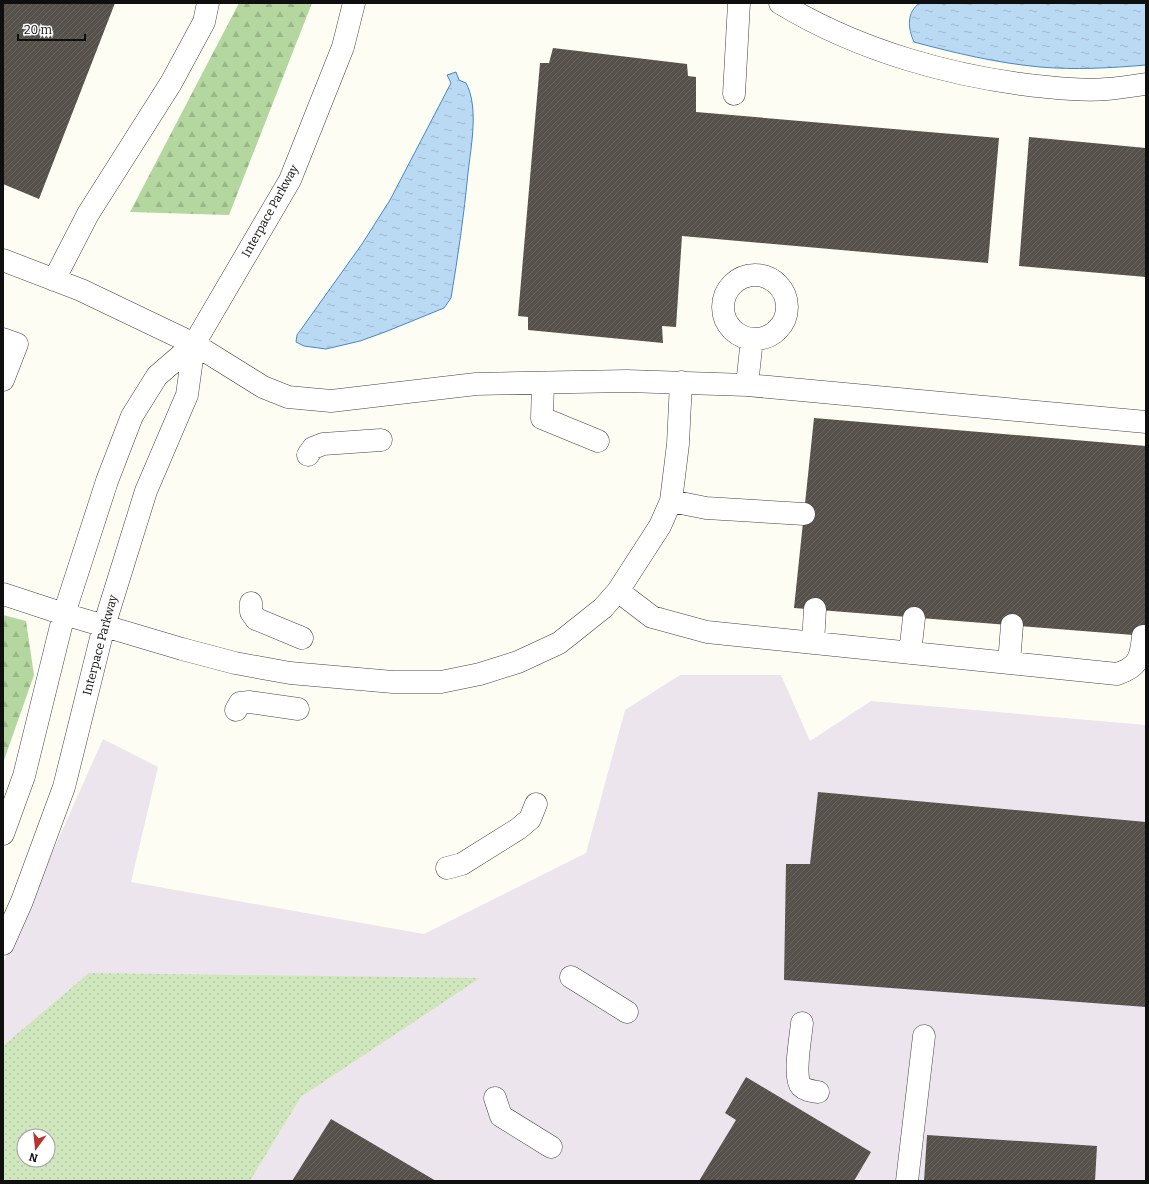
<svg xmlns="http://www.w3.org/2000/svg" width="1149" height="1184" font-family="Bitter,serif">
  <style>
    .industrial { fill: #ede5ed }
    .grass { fill: url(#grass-dots); fill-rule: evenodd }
    .forest { fill: url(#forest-firs) }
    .water { fill: url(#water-ripples); stroke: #4688c4 }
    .building { fill: url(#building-hatch) }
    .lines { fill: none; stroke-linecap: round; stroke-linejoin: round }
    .minor-casing { stroke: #424242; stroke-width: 23 }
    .minor { stroke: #fff; stroke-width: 22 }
    .labels { text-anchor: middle; stroke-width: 4; stroke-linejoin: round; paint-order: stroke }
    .street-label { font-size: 12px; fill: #0f0f0f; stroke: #fff }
  </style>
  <defs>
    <pattern id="grass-dots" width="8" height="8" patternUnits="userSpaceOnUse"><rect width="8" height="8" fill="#d0e7be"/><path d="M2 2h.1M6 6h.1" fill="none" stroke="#b1c5a2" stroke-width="1.8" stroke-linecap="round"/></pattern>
    <pattern id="forest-firs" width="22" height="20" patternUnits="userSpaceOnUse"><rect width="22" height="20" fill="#b3d79e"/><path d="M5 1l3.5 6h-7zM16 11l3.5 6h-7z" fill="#99b787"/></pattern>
    <pattern id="water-ripples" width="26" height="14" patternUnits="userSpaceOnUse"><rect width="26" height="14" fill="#bad9f2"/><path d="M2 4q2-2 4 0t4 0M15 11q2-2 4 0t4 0" fill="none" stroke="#9fb9ce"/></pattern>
    <pattern id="building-hatch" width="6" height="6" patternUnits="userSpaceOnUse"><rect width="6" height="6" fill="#57514c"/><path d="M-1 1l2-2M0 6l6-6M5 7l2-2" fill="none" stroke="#6a6561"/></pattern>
  </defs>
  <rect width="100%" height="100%" fill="#fefdf3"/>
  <path class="industrial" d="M 680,675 L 781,675 L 810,741 L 871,701 L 1146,725 L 1146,1181 L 250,1181 L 301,1097 L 479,978 L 3,1046 L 3,963 L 103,739 L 158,767 L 131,882 L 424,934 L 586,853 L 625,710 Z"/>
  <path class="grass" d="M 89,973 L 480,978 L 301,1097 L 250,1181 L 3,1181 L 3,1046 ZM 24,1136 L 48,1136 L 48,1160 L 24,1160 Z"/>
  <path class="forest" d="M 239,3 L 312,3 L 229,215 L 130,212 Z
    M 3,615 L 26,621 L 34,675 L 3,763 Z"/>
  <path class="water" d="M 920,3 L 1146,3 L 1146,65 C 1111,68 1075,70 1040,67 C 997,63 955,53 914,42 C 908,29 906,12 920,3 Z
    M 456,72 L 459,80 L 466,83 C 479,107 471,146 468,173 C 464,215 458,256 451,298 L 444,308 L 385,332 L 360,341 L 326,349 L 304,346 L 296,342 L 297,335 L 362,244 L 390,200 L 451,83 L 447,75 Z"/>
  <path class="building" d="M 3,3 L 115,3 L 39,199 L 3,184 Z
    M 553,48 L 687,64 L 688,76 L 696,77 L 696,112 L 999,138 L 988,263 L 682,236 L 676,327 L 662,326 L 663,343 L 528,330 L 528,317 L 518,316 L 540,63 L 549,63 Z
    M 1029,137 L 1146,148 L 1146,277 L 1019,266 Z
    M 814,418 L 1146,446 L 1146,636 L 794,608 Z
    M 818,792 L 1146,822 L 1146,1007 L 784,980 L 786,864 L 810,864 Z
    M 746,1077 L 871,1152 L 854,1181 L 699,1181 L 736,1120 L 725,1113 Z
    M 331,1119 L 436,1181 L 292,1181 Z
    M 927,1135 L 1097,1146 L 1095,1181 L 924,1181 Z"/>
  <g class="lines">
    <defs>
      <path id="minor" d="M 780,3 C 859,51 955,78 1047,87 C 1066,89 1087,91 1107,89 C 1120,88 1133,86 1146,84
        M 734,94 L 739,3
        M 3,260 L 81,290 L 194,344 L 263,387 L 288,397 L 331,401 L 476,384 L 627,381 L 747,385 L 1146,422
        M723 307a32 32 0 1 1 64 0a32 32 0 1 1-64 0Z
        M 54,280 L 88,214 L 171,83 L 204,22 L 208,3
        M 3,339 L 17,344 L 3,380
        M 543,383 L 542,418 L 598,441
        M 747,385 L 752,339
        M 308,455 L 313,448 L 323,444 L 381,440
        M 671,501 L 706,508 L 804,514
        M 618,591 L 652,617 L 707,632 L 1117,674 C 1139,667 1141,657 1143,636
        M 3,594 L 64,614 L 182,649 L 235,663 L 290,673 L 393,682 L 441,682 L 480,674 L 518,662 L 559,643 L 603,608 L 618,591 L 660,526 L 671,501 L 678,444 L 681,382
        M 251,603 L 251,612 L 256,619 L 302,638
        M 813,643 L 815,609
        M 910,653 L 914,618
        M 1009,663 L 1012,625
        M 236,710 L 240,703 L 249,702 L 298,709
        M 3,834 L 24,776 L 64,614 L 107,481 L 132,416 L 157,376 L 194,344 L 290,180 L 343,47 L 354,3
        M 447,868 L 462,864 L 518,829 L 530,819 L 536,804
        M 3,944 L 22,901 L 64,787 L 104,626 L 146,491 L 187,395 L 194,344
        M 571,977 L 627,1012
        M 802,1023 C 801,1035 793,1078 801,1086 C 806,1091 812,1091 818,1092
        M 495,1098 L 501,1116 L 551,1147
        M 907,1181 L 924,1036"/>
    </defs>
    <use href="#minor" class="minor-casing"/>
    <use href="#minor" class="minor"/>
  </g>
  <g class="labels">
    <g class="street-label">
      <text transform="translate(270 211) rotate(-61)" y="4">Interpace Parkway</text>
      <text transform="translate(100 645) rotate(-75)" y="4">Interpace Parkway</text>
    </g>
  </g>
  <rect width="1149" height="1184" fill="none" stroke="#0f0f0f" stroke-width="8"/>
  <g transform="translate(36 1148) rotate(195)"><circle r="19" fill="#ffffff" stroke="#9f9f9f"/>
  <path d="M0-3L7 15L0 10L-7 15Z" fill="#b73430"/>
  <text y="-6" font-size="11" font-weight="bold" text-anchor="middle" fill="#0f0f0f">N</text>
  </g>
  <path d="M18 34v6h67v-6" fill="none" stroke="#0f0f0f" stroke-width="2"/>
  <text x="24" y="34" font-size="12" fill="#0f0f0f" stroke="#ffffff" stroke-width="3" paint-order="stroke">20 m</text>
</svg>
